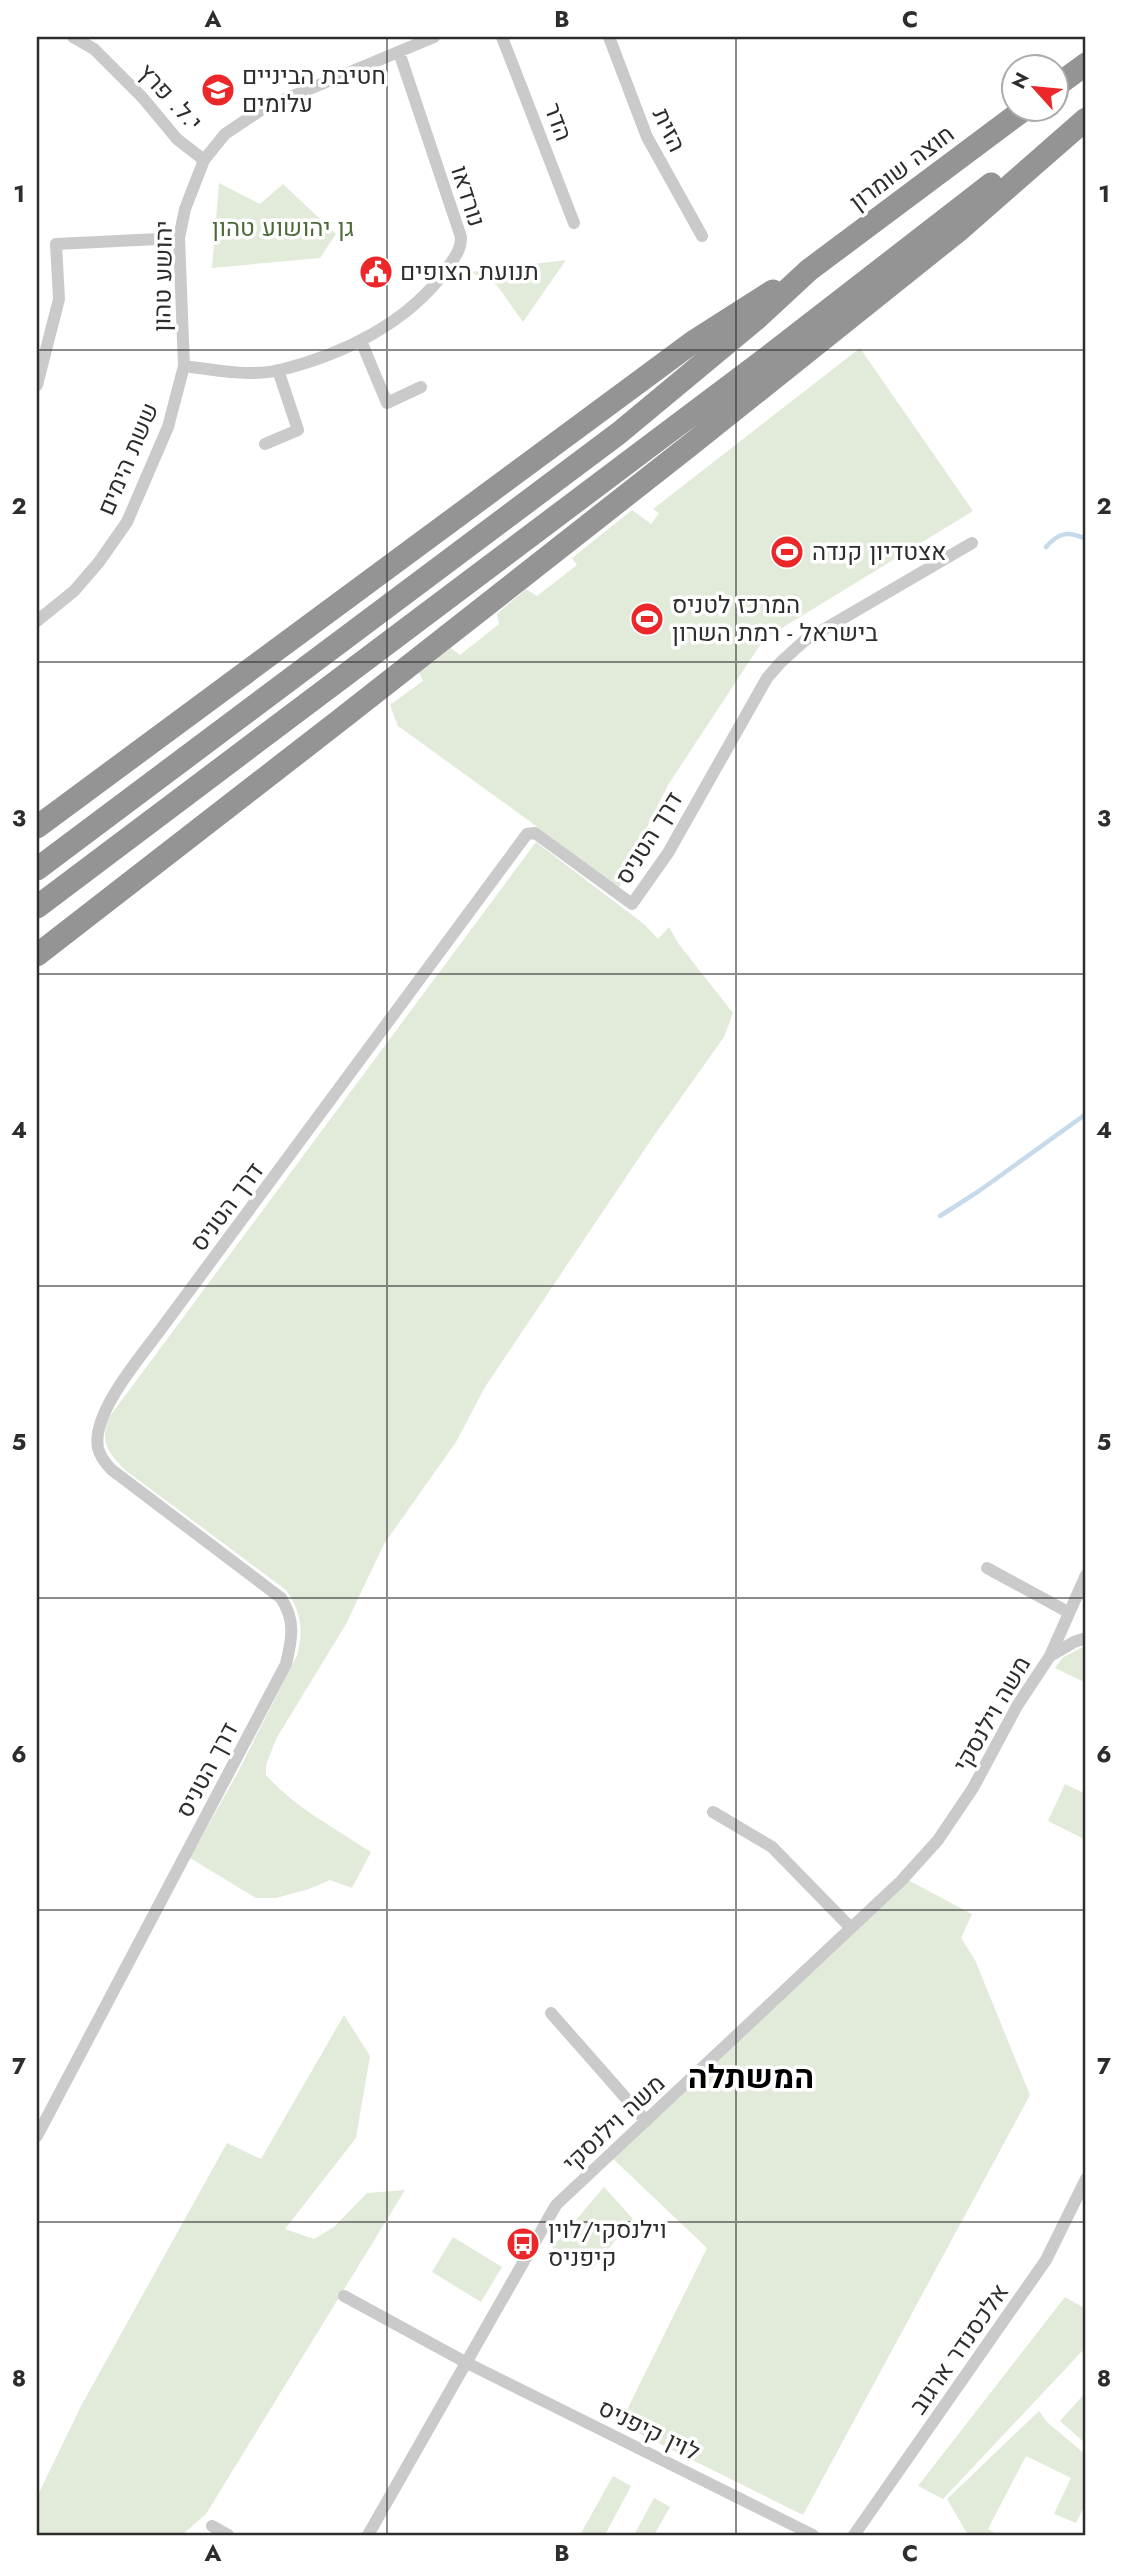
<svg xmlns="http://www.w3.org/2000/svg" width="1123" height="2572" font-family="Jost,Heebo,sans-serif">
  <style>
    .green { fill: #e2ebda }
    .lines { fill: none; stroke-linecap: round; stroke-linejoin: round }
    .stream { stroke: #c5dbec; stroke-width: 4.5 }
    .street { stroke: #cacaca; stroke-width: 12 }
    .highway { stroke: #949494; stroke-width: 23 }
    .grid { fill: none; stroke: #2d2d2d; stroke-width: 2; stroke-opacity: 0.55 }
    .labels { text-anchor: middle; stroke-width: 7; stroke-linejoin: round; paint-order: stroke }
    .poi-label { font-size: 24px; fill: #2d2d2d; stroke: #fff; text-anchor: start }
    .street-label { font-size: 24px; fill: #2d2d2d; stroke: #fff }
    .park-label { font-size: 24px; fill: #4d6a39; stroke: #fff }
    .district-label { font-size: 32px; font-weight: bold; fill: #000; stroke: #fff }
    .neatline { fill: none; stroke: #2d2d2d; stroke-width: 2.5 }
    .grid-label { font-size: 23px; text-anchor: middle; font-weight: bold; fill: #2d2d2d }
  </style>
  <rect width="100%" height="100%" fill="#fff"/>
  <path class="green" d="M 219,183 L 260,204 L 283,184 L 336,234 L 320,258 L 212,268 Z
    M 566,260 L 523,322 L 496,284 L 470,272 Z
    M 860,348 L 973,511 L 764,639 L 668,785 L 637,847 L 619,889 L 528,820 L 398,726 L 390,705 L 423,681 L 419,672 L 451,648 L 460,655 L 499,624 L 497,614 L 526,589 L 537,596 L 577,565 L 572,558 L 632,510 L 651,524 L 659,513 L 653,509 Z
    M 536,842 L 644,924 L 658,939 L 669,927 L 678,943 L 733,1013 L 724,1037 L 653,1137 L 485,1387 L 456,1442 L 384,1544 L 346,1624 L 276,1739 L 266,1765 L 266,1775 C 294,1807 335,1828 371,1852 L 352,1888 L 330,1880 L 309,1889 L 276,1898 L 256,1898 L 190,1858 L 237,1774 L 297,1655 C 304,1630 301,1612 286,1590 L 125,1470 C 107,1452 99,1440 110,1416 Z
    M 1086,1645 L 1086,1683 L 1055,1668 L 1062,1658 Z
    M 1065,1784 L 1086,1794 L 1086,1840 L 1048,1821 Z
    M 908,1880 L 972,1914 L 961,1938 L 975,1960 L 1030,2095 L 803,2515 L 620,2424 L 707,2248 L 610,2156 Z
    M 344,2015 L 370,2056 L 356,2138 L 285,2229 L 314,2239 L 334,2227 L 367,2193 L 405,2190 L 206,2514 L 182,2535 L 39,2535 L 37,2497 L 81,2406 L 227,2143 L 261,2159 Z
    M 604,2187 L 633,2219 L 592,2269 L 552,2248 Z
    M 453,2237 L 502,2267 L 481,2302 L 432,2272 Z
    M 1065,2297 L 1086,2309 L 1086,2347 L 943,2499 L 918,2486 Z
    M 1086,2392 L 1086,2444 L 1060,2421 Z
    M 1039,2411 L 1047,2422 L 1086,2455 L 1086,2503 L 1076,2523 L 1054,2514 L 1071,2478 L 1026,2456 L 988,2529 L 998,2535 L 968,2535 L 947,2499 Z
    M 613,2476 L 631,2486 L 605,2535 L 580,2535 Z
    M 654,2498 L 670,2507 L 654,2535 L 634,2535 Z"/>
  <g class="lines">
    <path class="stream" d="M 1046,547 C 1059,532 1068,531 1086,539
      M 940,1216 L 979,1191 L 1086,1114"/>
    <path class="street" d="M 73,37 L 94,49 L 142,97 L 177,139 L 204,160
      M 502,37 L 574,223
      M 609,37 L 647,137 L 702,236
      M 361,341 L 387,403 L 421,387
      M 184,366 C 214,370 250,377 280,370 C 342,355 408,323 446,270 C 454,258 461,251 461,237 L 399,52
      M 37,385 L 59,299 L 56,244 L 179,238
      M 265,444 L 298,430 L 278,370
      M 37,621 L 74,591 L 99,562 L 127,522 L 168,427 L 184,366 L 179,238 L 185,209 L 204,160 L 225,134 L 264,108 L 434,37
      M 987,1568 L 1068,1612
      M 1050,1656 L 1074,1642 L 1086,1638
      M 713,1812 L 772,1847 L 850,1927
      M 551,2013 L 646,2121
      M 37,2136 L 286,1664 C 292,1639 296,1621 281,1598 L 112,1470 C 106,1464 100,1457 98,1448 C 91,1412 144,1353 164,1325 L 527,834 L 535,833 L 632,904 L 668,853 L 767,678 L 781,662 L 804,641 L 972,543
      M 344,2296 L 467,2363 L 813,2535
      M 212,2526 L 228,2535
      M 368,2535 L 556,2205 L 901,1881 L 938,1840 L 973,1788 L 1017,1706 L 1050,1656 L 1086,1575
      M 854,2535 L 1046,2260 L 1086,2179"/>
    <path class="highway" d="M 1056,86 L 1086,64
      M 37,827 L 693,342 L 773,291
      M 37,869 L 619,433 L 755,320 L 809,270 L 1026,108
      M 37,907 L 768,357 L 991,184
      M 37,955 L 340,720 L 689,446 L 958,231 L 1086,119"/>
  </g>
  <path class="grid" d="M 387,37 L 387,2535M 736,37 L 736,2535M 37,350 L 1086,350M 37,662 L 1086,662M 37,974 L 1086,974M 37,1286 L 1086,1286M 37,1598 L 1086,1598M 37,1910 L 1086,1910M 37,2222 L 1086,2222"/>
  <defs>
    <symbol id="school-disc" viewBox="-11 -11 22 22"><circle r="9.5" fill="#ec272a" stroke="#fff"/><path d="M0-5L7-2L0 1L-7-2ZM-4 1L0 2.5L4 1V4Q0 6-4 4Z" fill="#fff"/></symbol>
    <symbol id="civic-disc" viewBox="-11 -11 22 22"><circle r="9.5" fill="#ec272a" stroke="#fff"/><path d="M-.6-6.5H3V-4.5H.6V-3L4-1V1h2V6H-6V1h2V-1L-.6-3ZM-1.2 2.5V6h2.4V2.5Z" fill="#fff"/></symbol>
    <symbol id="stadium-disc" viewBox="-11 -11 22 22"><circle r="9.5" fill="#ec272a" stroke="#fff"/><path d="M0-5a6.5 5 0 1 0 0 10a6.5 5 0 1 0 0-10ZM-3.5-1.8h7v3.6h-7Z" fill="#fff"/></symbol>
    <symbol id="bus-disc" viewBox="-11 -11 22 22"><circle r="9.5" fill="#ec272a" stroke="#fff"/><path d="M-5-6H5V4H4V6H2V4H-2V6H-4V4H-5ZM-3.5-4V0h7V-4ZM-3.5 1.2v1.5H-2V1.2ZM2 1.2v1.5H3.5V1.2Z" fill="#fff"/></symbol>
  </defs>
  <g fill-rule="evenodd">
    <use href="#school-disc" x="199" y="71" width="38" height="38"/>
    <use href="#civic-disc" x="357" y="253" width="38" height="38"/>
    <use href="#stadium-disc" x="768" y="533" width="38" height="38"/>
    <use href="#stadium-disc" x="628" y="600" width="38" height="38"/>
    <use href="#bus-disc" x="504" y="2225" width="38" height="38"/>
  </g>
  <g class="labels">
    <g class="poi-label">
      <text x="242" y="84">חטיבת הביניים<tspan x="242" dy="28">עלומים</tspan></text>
      <text x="400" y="280">תנועת הצופים</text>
      <text x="812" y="560">אצטדיון קנדה</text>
      <text x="672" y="613">המרכז לטניס<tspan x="672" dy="28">בישראל - רמת השרון</tspan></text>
      <text x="548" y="2238">וילנסקי/לוין<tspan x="548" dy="28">קיפניס</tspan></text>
    </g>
    <g class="street-label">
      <text transform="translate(170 97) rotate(47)" y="8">י.ל. פרץ</text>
      <text transform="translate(558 122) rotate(69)" y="8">הדר</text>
      <text transform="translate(669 130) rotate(65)" y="8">הזית</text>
      <text transform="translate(902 168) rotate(-37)" y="8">חוצה שומרון</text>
      <text transform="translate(468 196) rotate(72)" y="8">נורדאו</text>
      <text transform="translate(163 276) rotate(-89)" y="8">יהושע טהון</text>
      <text transform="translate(128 459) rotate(-67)" y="8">ששת הימים</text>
      <text transform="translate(649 838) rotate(-58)" y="8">דרך הטניס</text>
      <text transform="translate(227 1207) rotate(-53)" y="8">דרך הטניס</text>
      <text transform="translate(992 1714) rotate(-60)" y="8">משה וילנסקי</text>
      <text transform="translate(207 1770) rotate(-62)" y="8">דרך הטניס</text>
      <text transform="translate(614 2123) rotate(-43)" y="8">משה וילנסקי</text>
      <text transform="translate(959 2349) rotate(-55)" y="8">אלכסנדר ארגוב</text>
      <text transform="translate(649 2430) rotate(26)" y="8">לוין קיפניס</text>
    </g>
    <g class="park-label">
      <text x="283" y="236">גן יהושוע טהון</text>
    </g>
    <g class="district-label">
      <text x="751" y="2088">המשתלה</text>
    </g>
  </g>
  <rect width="1123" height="2572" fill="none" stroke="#ffffff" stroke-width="77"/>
  <g transform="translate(1035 88) rotate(297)"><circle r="33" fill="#ffffff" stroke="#ababab" stroke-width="2"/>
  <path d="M0-5L12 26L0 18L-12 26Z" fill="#ec272a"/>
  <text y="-10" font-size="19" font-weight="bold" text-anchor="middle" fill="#2d2d2d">N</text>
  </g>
  <rect x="38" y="38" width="1046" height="2496" class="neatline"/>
  <g class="grid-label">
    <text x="213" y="27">A</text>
    <text x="562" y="27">B</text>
    <text x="910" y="27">C</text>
    <text x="19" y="202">1</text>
    <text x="1104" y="202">1</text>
    <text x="19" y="514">2</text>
    <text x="1104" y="514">2</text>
    <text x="19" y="826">3</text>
    <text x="1104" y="826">3</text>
    <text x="19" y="1138">4</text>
    <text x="1104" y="1138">4</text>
    <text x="19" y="1450">5</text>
    <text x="1104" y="1450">5</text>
    <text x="19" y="1762">6</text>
    <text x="1104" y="1762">6</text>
    <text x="19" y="2074">7</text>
    <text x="1104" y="2074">7</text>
    <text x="19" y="2386">8</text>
    <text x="1104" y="2386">8</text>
    <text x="213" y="2561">A</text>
    <text x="562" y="2561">B</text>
    <text x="910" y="2561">C</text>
  </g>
</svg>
